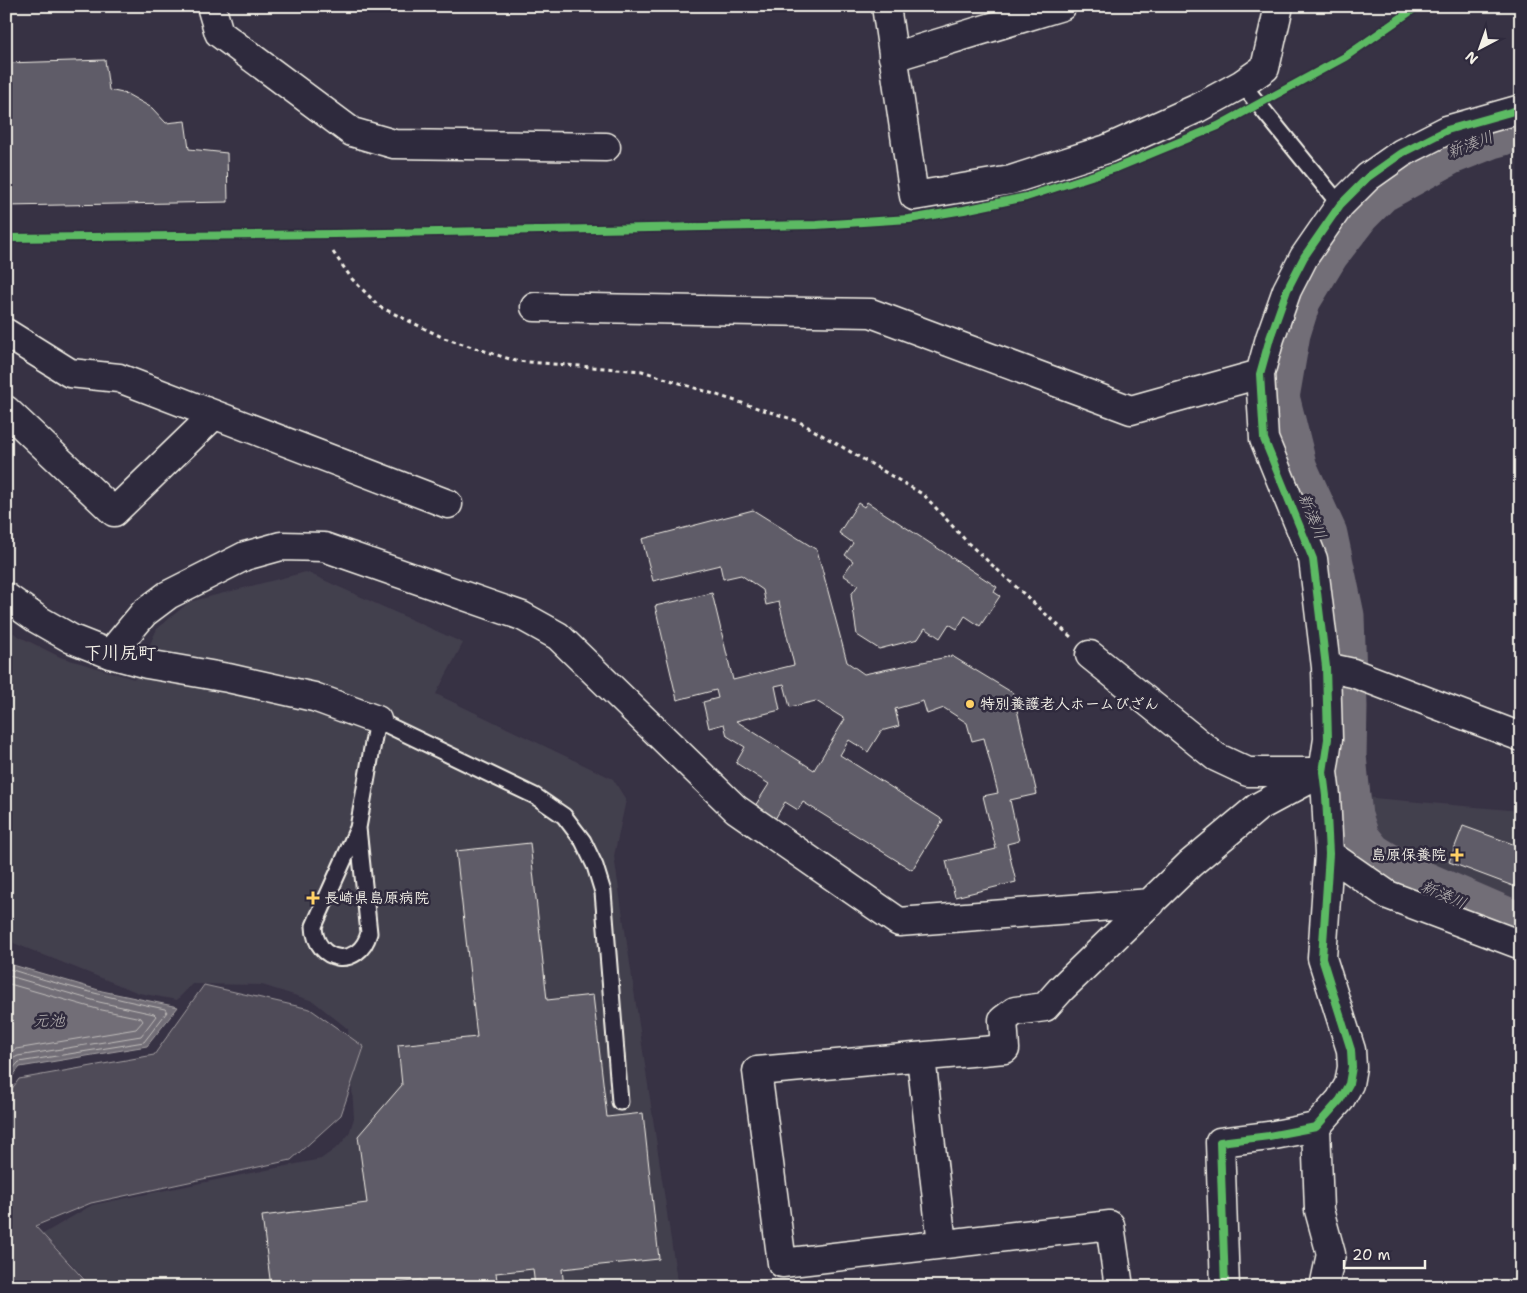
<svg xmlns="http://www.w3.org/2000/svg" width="1527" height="1293" font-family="'Shantell Sans','Klee One',sans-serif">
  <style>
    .built { fill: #433f4e }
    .green { fill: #504b59; stroke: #a29ea0 }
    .water { fill: #726e77; stroke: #a6a2a4 }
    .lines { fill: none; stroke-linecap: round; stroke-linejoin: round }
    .shore { stroke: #c0bdbb; stroke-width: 1 }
    .river { stroke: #726e77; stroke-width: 49 }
    .building { fill: #5f5c67; stroke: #f4f1e8; fill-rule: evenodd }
    .lane-casing { stroke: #f4f1e8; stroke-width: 19 }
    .street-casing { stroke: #f4f1e8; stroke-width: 31 }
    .secondary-casing { stroke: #f4f1e8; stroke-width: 31 }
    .path { stroke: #f4f1e8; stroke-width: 3; stroke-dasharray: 4 4; stroke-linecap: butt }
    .lane { stroke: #2f2a3d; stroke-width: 15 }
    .street { stroke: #2f2a3d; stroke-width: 28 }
    .secondary { stroke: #2f2a3d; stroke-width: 28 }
    .cycleway-casing { stroke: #2f2a3d; stroke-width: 11 }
    .cycleway { stroke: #5cba63; stroke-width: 8 }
    .poi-dot { fill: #ffd166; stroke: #2f2a3d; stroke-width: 2 }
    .labels { text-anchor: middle; stroke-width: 5; stroke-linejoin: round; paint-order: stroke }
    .poi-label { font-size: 15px; font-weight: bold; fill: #f4f1e8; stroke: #2f2a3d; text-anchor: start }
    .water-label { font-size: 16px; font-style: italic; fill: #bab6b5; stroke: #2f2a3d }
    .quarter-label { font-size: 18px; font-weight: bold; fill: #f4f1e8; stroke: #2f2a3d }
  </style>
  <rect width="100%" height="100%" fill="#373244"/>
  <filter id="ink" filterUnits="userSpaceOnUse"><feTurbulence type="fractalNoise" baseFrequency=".02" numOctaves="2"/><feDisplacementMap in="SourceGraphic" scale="10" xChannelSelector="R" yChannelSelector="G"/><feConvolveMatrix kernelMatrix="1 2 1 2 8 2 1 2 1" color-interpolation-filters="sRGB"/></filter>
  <g filter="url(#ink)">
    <path class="built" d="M 306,572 L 463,643 L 436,694 L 613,779 L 626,800 L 614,856 L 678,1287 L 93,1287 L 43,1234 L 92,1205 L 321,1159 L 339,1146 L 349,1134 L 354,1118 L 348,1029 L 313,1001 L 262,985 L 192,984 L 177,1000 L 139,993 L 6,940 L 6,628 L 18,636 L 60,657 L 134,679 L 157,629 L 189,602 Z
      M 1362,797 L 1521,811 L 1521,918 L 1405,867 L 1380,843 L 1368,823 Z"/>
    <path class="green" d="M 204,985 L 310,1009 L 364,1047 L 341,1115 L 291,1160 L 91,1203 L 35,1226 L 91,1287 L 6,1287 L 6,1097 L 19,1079 L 154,1055 Z"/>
    <path class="water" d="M 6,963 L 102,991 L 178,1007 L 147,1046 L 20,1067 L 6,1084 Z"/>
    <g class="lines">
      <path class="shore" d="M 6,968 C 59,985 111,998 165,1009 L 167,1012 L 144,1042 L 19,1062 L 6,1076
        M 6,975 L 99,1002 L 154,1014 L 156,1016 L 141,1036 L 18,1056 L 12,1059 L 6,1066
        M 6,983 L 97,1009 L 141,1018 L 143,1021 L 136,1029 L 16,1049 L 6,1054"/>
      <path class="river" d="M 1521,126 L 1491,134 L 1448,151 L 1379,189 L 1356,212 L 1325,252 L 1297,298 L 1286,333 L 1275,397 L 1293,469 L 1323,535 L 1340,616 L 1343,707 L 1342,756 L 1348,817 L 1356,840 L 1369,856 L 1403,877 L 1521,928"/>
    </g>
    <path class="building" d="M 105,60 L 109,90 L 127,94 L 152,108 L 166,123 L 185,121 L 189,149 L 227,153 L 228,202 L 6,206 L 6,63 Z
      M 867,502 L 997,587 L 994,592 L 1000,596 L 980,626 L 965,616 L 957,629 L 949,624 L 940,638 L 925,628 L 918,639 L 879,649 L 857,635 L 851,595 L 858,585 L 843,575 L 853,561 L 845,555 L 853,543 L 839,533 L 858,503 L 864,507 Z
      M 753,510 L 817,550 L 847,662 L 864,674 L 952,656 L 1013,693 L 1037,794 L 1010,800 L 1019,841 L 1007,844 L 1016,882 L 955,897 L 946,861 L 996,849 L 983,796 L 998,793 L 984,738 L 972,741 L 967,723 L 944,708 L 927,714 L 923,701 L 895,709 L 899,726 L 881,731 L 868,752 L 849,740 L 840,755 L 943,820 L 912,870 L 803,802 L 798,810 L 785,802 L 775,819 L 755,806 L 769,784 L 736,763 L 745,747 L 727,736 L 724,724 L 709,728 L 703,702 L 718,698 L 716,690 L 677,700 L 655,606 L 712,593 L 733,680 L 794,665 L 779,602 L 766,605 L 763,590 L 741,575 L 723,579 L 720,565 L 653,581 L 642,539 ZM 784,684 L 790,707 L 816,701 L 845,719 L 814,770 L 736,721 L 780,710 L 775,686 Z
      M 1463,826 L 1521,847 L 1521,889 L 1449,862 Z
      M 530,843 L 547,1000 L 593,995 L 607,1117 L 643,1113 L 659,1259 L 562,1269 L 564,1287 L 535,1287 L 533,1269 L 496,1273 L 498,1287 L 422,1287 L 421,1280 L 366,1287 L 271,1287 L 262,1216 L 367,1203 L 358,1136 L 402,1085 L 398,1045 L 477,1037 L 456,851 Z"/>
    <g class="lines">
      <defs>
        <path id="lane" d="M 1242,84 L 1340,205
          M 358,828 L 369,933 C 359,970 315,963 314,926 L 358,828 L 377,720 L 535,796 L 564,816 L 583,841 L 595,866 L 603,892 L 620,1102"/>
        <path id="street" d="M 211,6 L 219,33 L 352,132 L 394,144 L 606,147
          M 886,6 L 914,196 L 1011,180 L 1107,149 L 1198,108 L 1242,84 L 1265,68 L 1279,6
          M 893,57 L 1062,6
          M 535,307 L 871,313 L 1131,410 L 1260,374
          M 6,333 L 70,373 L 119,378 L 448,504
          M 6,410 L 114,512 L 214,415
          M 110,654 L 144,613 L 168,595 L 245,556 L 281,546 L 324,547 L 522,616 L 558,636 L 736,809 L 899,922 L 1151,903
          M 1090,655 L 1216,757 L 1248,772 L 1319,772
          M 1326,667 L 1353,673 L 1521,737
          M 1329,854 L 1388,895 L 1521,945
          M 921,1057 L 942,1244
          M 1316,1127 L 1319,1210 L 1331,1254 L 1324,1287
          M 1119,1287 L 1110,1225 L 782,1263 L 757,1071 L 1005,1049 L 1003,1020 L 1015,1011 L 1045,1007 L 1062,988 L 1190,864 L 1258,807 L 1323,772
          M 1225,1287 L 1220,1142 L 1269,1136 L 1316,1127 L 1340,1100 L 1349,1084 L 1352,1067 L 1351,1050 L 1322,958 L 1329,854 L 1326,796 L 1323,772 L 1328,739 L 1326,667 L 1313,559 L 1264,439 L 1260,374 L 1270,338 L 1287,290 L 1304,257 L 1340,205 L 1368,177 L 1402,153 L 1447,130 L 1521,109"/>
        <path id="secondary" d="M 6,597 L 37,619 L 72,639 L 110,654 L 147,664 L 228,678 L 314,697 L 377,720"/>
      </defs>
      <use href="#lane" class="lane-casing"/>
      <use href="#street" class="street-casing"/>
      <use href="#secondary" class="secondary-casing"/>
      <path class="path" d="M 333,252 L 352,279 L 380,307 L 444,338 L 516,361 L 642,371 L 798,421 L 924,495 L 968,543 L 1071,637"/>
      <use href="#lane" class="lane"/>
      <use href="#street" class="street"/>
      <use href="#secondary" class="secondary"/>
      <defs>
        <path id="cycleway" d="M 6,238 L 334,234 L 816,225 L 909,219 L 964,210 L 1026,197 L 1116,168 L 1218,126 L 1345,57 L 1418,6
          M 1225,1287 L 1220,1142 L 1269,1136 L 1316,1127 L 1340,1100 L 1349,1084 L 1352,1067 L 1351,1050 L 1322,958 L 1329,854 L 1326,796 L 1323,772 L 1328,739 L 1326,667 L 1313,559 L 1264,439 L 1260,374 L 1270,338 L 1287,290 L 1304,257 L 1340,205 L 1368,177 L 1402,153 L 1447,130 L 1521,109"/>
      </defs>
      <use href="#cycleway" class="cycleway-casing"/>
      <use href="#cycleway" class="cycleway"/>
    </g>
  </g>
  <g class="poi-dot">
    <circle cx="970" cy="704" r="5"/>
    <path d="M1454.5 847.5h5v5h5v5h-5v5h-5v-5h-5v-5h5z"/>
    <path d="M310.5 890.5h5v5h5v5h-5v5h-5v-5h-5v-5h5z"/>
  </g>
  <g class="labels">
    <g class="poi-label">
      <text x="980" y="709">特別養護老人ホームびざん</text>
      <text x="1446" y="860" text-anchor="end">島原保養院</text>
      <text x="324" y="903">長崎県島原病院</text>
    </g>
    <g class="water-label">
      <text transform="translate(1470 144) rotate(-21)" y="6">新湊川</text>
      <text transform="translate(1313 516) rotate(68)" y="6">新湊川</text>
      <text transform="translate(1444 894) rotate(24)" y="6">新湊川</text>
      <text x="49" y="1026">元池</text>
    </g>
    <g class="quarter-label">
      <text x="120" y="659">下川尻町</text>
    </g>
  </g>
  <rect width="1527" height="1293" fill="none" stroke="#2f2a3d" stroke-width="25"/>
  <rect x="12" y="12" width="1502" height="1268" fill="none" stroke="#f4f1e8" stroke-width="2" filter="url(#ink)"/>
  <g transform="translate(1480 48) rotate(221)" stroke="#2f2a3d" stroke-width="4" paint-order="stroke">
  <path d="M0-4L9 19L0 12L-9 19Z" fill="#f4f1e8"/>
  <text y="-8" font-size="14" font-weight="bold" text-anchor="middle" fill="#f4f1e8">N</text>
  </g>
  <path d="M1344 1260v8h81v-8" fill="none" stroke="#f4f1e8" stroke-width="2.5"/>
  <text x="1352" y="1260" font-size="15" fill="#f4f1e8" stroke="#2f2a3d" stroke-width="4" paint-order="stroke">20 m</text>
</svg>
